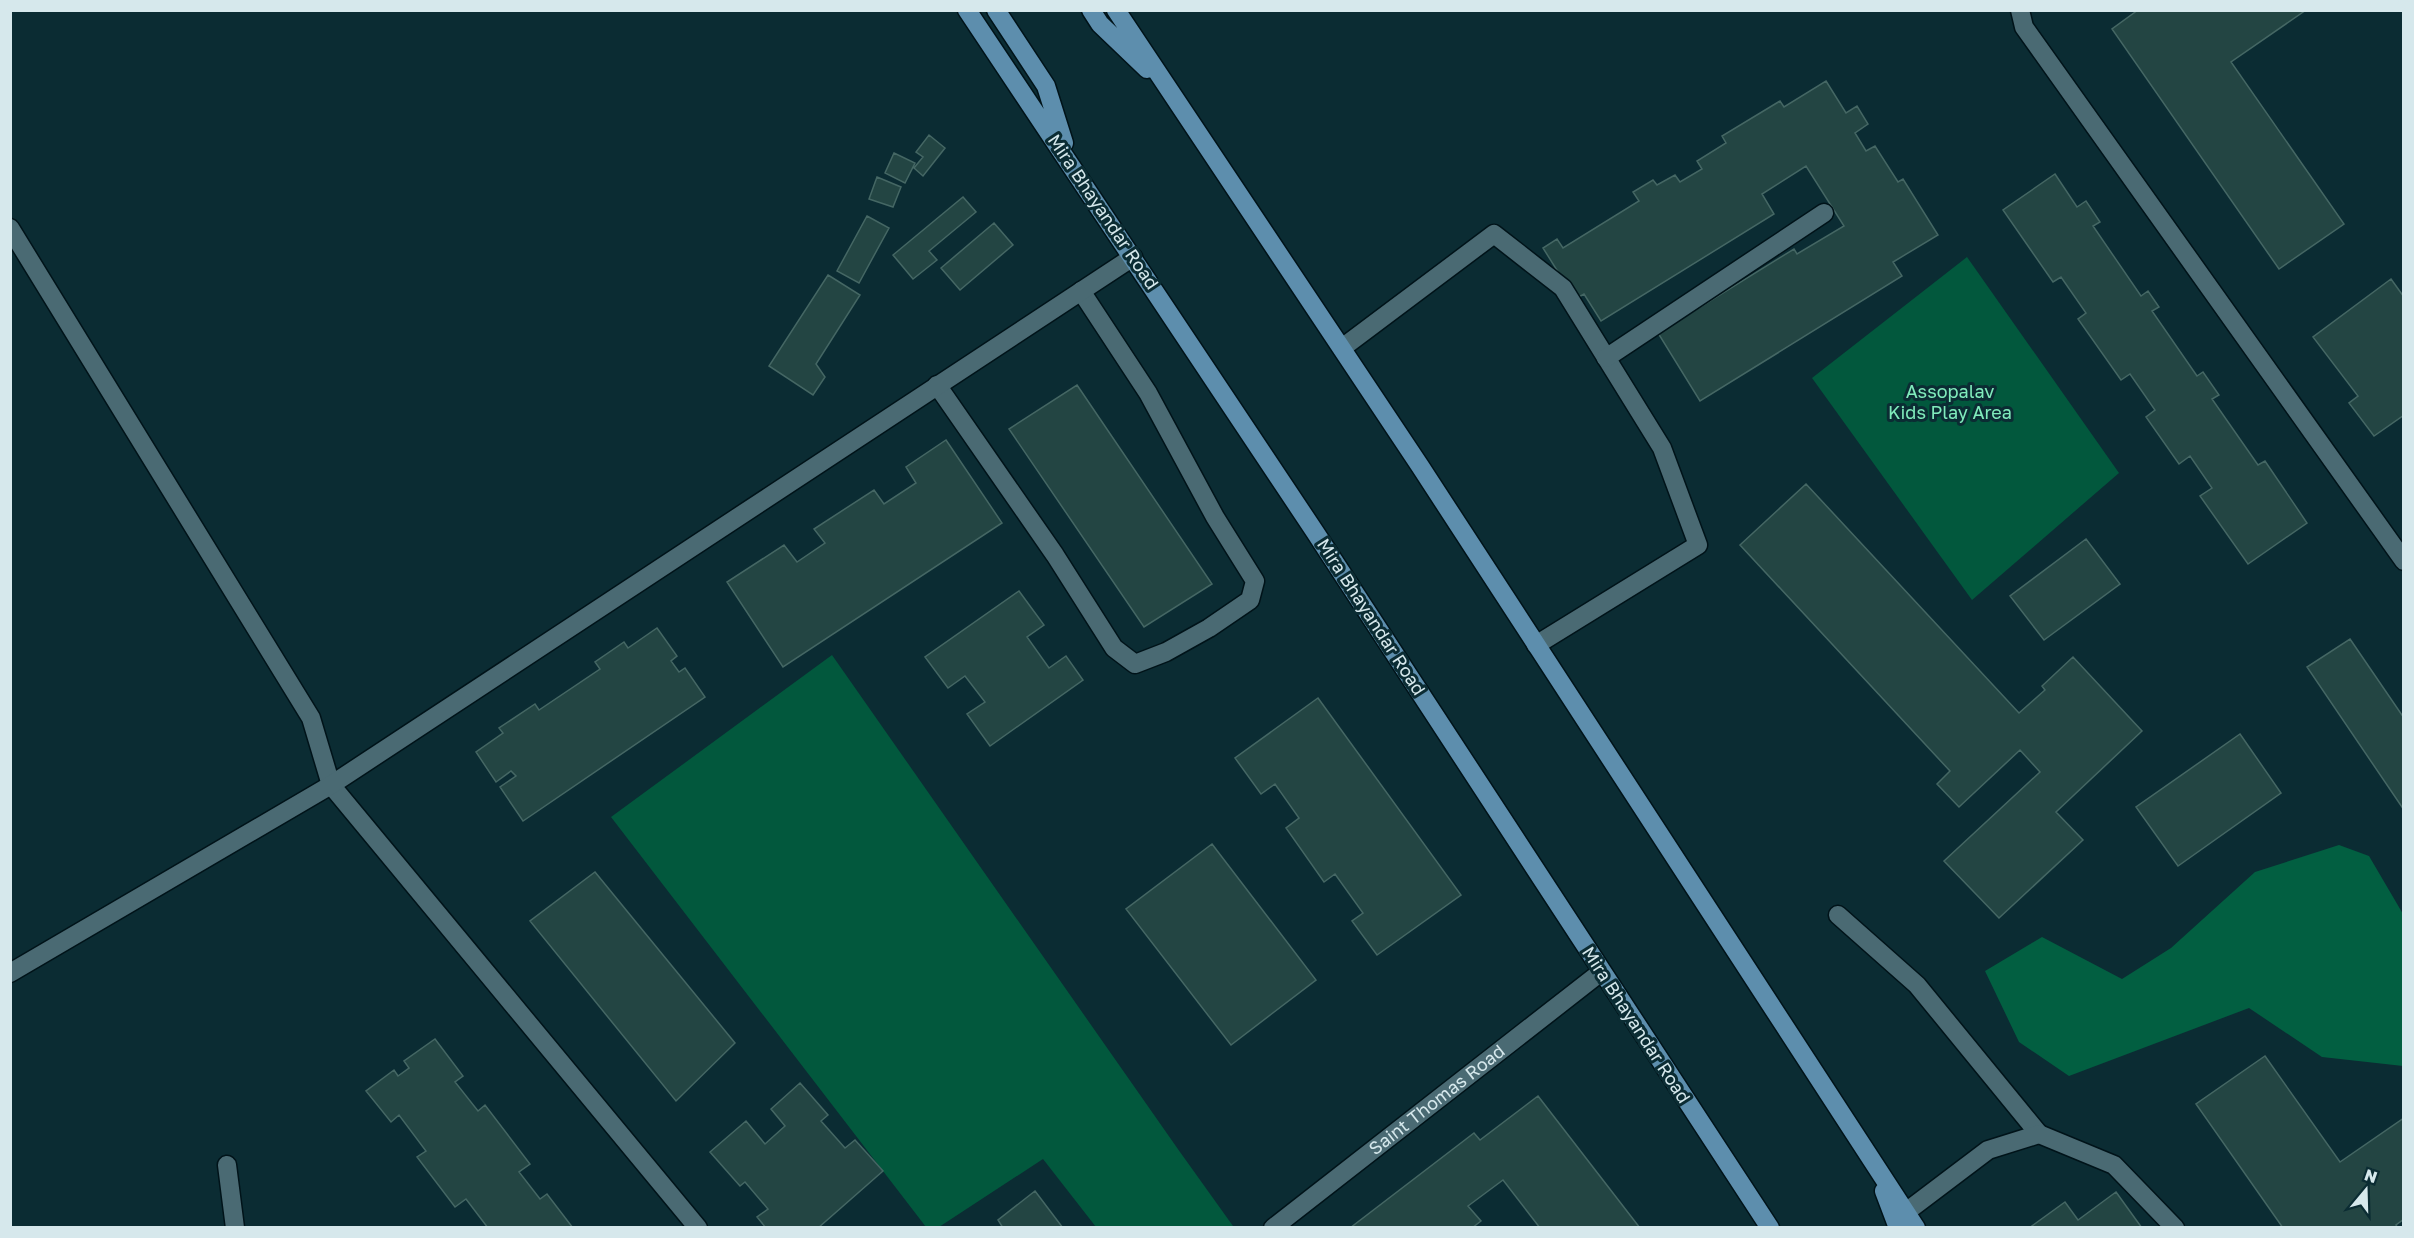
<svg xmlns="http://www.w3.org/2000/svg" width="2414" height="1238" font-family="'Golos Text',sans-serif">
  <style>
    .green { fill: #02583d }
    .forest { fill: #025f41 }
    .building { fill: #234543; stroke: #456764; stroke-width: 1.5 }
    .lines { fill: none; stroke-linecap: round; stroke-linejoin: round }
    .minor-casing { stroke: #001319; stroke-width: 21 }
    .major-casing { stroke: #001319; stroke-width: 21 }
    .minor { stroke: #4a6a73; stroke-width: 18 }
    .major { stroke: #5d8ead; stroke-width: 18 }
    .labels { text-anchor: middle; stroke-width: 6; stroke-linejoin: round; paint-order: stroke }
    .street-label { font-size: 18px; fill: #d6e8ec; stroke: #0b2c33 }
    .park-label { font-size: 18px; fill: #80ecbc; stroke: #0b2c33 }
  </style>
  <rect width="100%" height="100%" fill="#0b2c33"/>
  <path class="green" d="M 1967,257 L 2119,473 L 1972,600 L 1812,378 Z
    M 832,655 L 1180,1152 L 1233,1226 L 1096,1227 L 1043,1159 L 939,1227 L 926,1227 L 611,817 Z"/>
  <path class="forest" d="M 2339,845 L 2369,856 L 2403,914 L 2403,1066 L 2322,1057 L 2249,1008 L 2069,1076 L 2019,1042 L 1985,971 L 2042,937 L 2122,979 L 2171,948 L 2255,872 Z"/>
  <path class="building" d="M 2138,10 L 2306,10 L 2231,62 L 2344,224 L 2279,269 L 2112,29 Z
    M 1826,81 L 1846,113 L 1857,106 L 1868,124 L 1855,133 L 1866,151 L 1875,146 L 1898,182 L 1903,179 L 1938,235 L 1893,262 L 1902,276 L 1700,401 L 1658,333 L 1794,249 L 1797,254 L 1844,226 L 1806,166 L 1762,194 L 1774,214 L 1601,321 L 1584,294 L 1575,299 L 1543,248 L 1557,239 L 1563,248 L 1639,201 L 1633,192 L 1653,180 L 1657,185 L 1675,175 L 1680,182 L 1702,169 L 1697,161 L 1726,143 L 1722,136 L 1780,101 L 1784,107 Z
    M 929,135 L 945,148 L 923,176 L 914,168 L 923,157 L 916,152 Z
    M 894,153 L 915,163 L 905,183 L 885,173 Z
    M 2055,174 L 2077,207 L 2086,201 L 2100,222 L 2093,226 L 2141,296 L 2148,291 L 2159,307 L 2152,311 L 2197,376 L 2203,372 L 2219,395 L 2212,399 L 2258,465 L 2265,461 L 2307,523 L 2248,564 L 2200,496 L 2212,488 L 2190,456 L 2179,464 L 2146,417 L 2155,410 L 2130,374 L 2121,380 L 2078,319 L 2086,313 L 2061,277 L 2053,282 L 2003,210 Z
    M 877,177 L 901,187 L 893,207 L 869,199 Z
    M 963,197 L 976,212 L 929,251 L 937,260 L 913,279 L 893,255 Z
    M 867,216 L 889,228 L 859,283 L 837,271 Z
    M 994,223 L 1013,245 L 960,290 L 941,268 Z
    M 828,275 L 860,295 L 816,364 L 825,377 L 813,395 L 769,366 Z
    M 2391,279 L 2404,297 L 2404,415 L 2374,436 L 2349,403 L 2358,396 L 2313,337 Z
    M 1077,385 L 1212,584 L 1144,627 L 1009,429 Z
    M 946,440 L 1002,523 L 783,667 L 727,582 L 784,545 L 797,562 L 825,543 L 814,529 L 874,490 L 884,504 L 916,483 L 906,467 Z
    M 1806,484 L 2019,713 L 2045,690 L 2042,686 L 2073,657 L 2142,731 L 2056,812 L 2083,840 L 1999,918 L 1944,861 L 2040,772 L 2020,750 L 1959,807 L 1937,784 L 1950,771 L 1740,545 Z
    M 2086,539 L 2120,584 L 2044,640 L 2010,596 Z
    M 1019,591 L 1044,625 L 1027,637 L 1049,668 L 1066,656 L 1083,680 L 990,746 L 967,714 L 985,702 L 965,676 L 948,688 L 925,657 Z
    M 657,628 L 677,656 L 671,661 L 679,672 L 685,668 L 705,697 L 523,821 L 500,787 L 516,776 L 511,771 L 496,782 L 476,752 L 503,733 L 499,728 L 535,704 L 539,710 L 600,669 L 595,662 L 624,642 L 628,648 Z
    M 2350,639 L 2404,718 L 2404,810 L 2307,667 Z
    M 1318,698 L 1461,895 L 1377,955 L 1352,921 L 1363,913 L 1335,874 L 1324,882 L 1286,828 L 1299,818 L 1275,784 L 1261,794 L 1235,758 Z
    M 2240,734 L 2281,793 L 2178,866 L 2136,807 Z
    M 1212,844 L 1316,980 L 1231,1045 L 1126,909 Z
    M 595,872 L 735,1043 L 676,1101 L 530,921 Z
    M 435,1039 L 463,1076 L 455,1082 L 478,1111 L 485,1105 L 530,1164 L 519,1172 L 540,1199 L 547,1194 L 573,1228 L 488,1228 L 466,1199 L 455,1207 L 417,1157 L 426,1151 L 399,1115 L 391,1122 L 366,1091 L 394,1070 L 398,1076 L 409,1068 L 404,1061 Z
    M 2265,1056 L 2340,1162 L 2404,1118 L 2404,1219 L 2396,1225 L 2398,1228 L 2283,1228 L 2196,1104 Z
    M 800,1083 L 828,1115 L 821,1121 L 845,1148 L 855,1140 L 883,1171 L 818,1228 L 766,1228 L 757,1217 L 768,1209 L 745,1182 L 740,1186 L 710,1152 L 746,1121 L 765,1144 L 785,1126 L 771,1109 Z
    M 1538,1096 L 1640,1228 L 1540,1228 L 1503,1180 L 1468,1206 L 1481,1221 L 1472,1228 L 1350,1228 L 1474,1133 L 1480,1140 Z
    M 1035,1191 L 1063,1228 L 1003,1228 L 998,1220 Z
    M 2116,1192 L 2142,1228 L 2029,1228 L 2065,1202 L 2078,1220 Z"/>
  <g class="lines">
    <defs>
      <g id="minor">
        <path d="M 2020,10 L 2024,27 L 2404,561"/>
        <path d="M 10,228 L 311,718 L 331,785 L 698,1228"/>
        <path d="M 1342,348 L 1494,234 L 1563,288 L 1662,448 L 1698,545 L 1536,645"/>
        <path d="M 1606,358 L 1824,213"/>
        <path d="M 937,385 L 1055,555 L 1114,648 L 1135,664 L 1166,652 L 1209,628 L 1250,600 L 1255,581 L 1215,517 L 1148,393 L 1081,291"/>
        <path d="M 1838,915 L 1917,985 L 2039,1134"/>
        <path d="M 10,973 L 331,785 L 1133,257"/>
        <path d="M 227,1165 L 235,1228"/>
        <path d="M 1906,1212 L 1988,1150 L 2039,1134 L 2114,1165 L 2175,1228"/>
        <path id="s1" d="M 1273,1228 L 1601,972"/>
      </g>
      <path id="major" d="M 967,10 L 1315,532 L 1770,1228
        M 996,10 L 1046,86 L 1064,143
        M 1091,10 L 1100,24 L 1147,69
        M 1116,10 L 1420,466 L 1916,1228
        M 1884,1191 L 1898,1228"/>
    </defs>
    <use href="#minor" class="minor-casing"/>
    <use href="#major" class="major-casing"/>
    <use href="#minor" class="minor"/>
    <use href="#major" class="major"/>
  </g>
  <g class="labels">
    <g class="street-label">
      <text transform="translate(1103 212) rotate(56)" y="6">Mira Bhayandar Road</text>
      <text transform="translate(1371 617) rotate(57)" y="6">Mira Bhayandar Road</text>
      <text transform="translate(1636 1025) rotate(57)" y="6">Mira Bhayandar Road</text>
      <text dy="6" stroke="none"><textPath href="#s1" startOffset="208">Saint Thomas Road</textPath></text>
    </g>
    <g class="park-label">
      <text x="1950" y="398">Assopalav<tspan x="1950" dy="21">Kids Play Area</tspan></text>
    </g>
  </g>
  <rect width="2414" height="1238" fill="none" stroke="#d6e8ec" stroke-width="24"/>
  <g transform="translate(2366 1190) rotate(19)" stroke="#0b2c33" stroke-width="4.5" paint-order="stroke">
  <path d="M0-4.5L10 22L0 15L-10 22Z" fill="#d6e8ec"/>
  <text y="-9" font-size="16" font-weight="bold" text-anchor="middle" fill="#d6e8ec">N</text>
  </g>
</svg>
